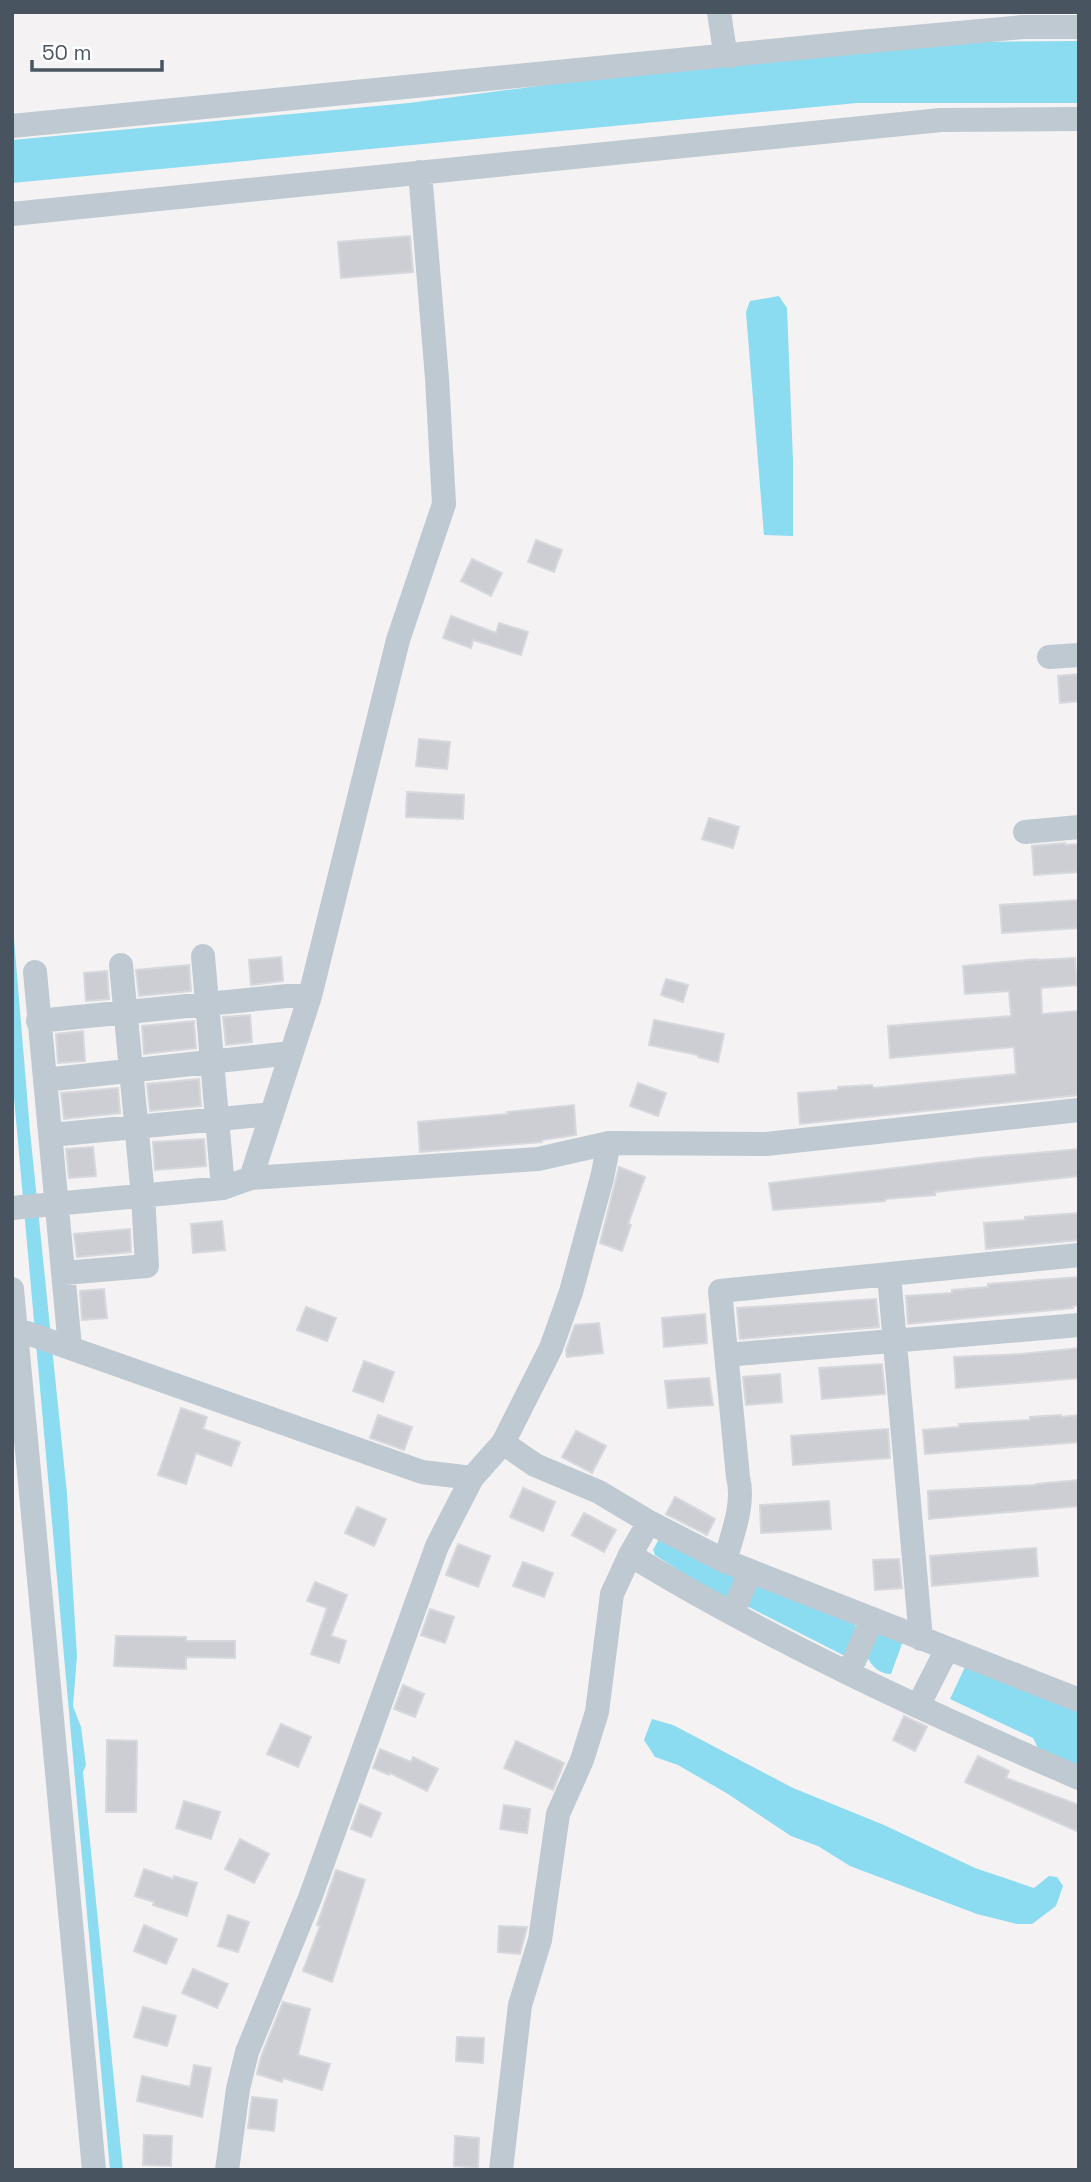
<svg xmlns="http://www.w3.org/2000/svg" width="1091" height="2182" font-family="'Space Grotesk',sans-serif">
  <style>
    .water { fill: #8bdbf1 }
    .building { fill: #ccced4; stroke: #d6d8dd; stroke-width: 2 }
    .lines { fill: none; stroke-linecap: round; stroke-linejoin: round }
    .minor { stroke: #bfc9d2; stroke-width: 24 }
  </style>
  <rect width="100%" height="100%" fill="#f4f2f2"/>
  <path class="water" d="M 1079,41 L 1079,103 L 857,103 L 12,183 L 12,140 L 409,103 L 560,83 L 956,42 Z
    M 779,296 L 787,308 L 793,461 L 793,536 L 764,535 L 746,312 L 750,301 Z
    M 12,915 L 30,1131 L 67,1494 L 77,1656 L 73,1706 L 81,1727 L 86,1765 L 83,1772 L 123,2170 L 110,2170 L 12,1075 Z
    M 660,1537 L 740,1577 L 725,1600 L 655,1555 L 653,1550 Z
    M 761,1584 L 853,1621 L 858,1631 L 845,1656 L 747,1606 L 753,1586 Z
    M 883,1634 L 903,1641 L 891,1674 C 879,1674 872,1666 867,1657 L 874,1635 Z
    M 965,1667 L 1079,1711 L 1079,1771 L 1040,1752 L 1033,1738 L 950,1699 Z
    M 652,1719 L 673,1725 L 793,1788 L 884,1825 L 975,1868 L 1034,1888 L 1049,1876 L 1057,1877 L 1063,1886 L 1056,1906 L 1032,1924 L 1017,1924 L 977,1914 L 850,1866 L 818,1846 L 791,1836 L 728,1794 L 678,1765 L 655,1757 L 644,1740 Z"/>
  <path class="building" d="M 410,236 L 413,272 L 341,278 L 338,242 Z
    M 536,540 L 562,550 L 554,572 L 528,562 Z
    M 472,559 L 502,573 L 491,596 L 461,581 Z
    M 451,616 L 496,633 L 499,623 L 528,632 L 521,655 L 473,640 L 471,648 L 443,638 Z
    M 1079,674 L 1079,701 L 1060,703 L 1058,676 Z
    M 419,739 L 450,742 L 447,769 L 416,766 Z
    M 407,792 L 464,795 L 463,819 L 406,817 Z
    M 709,818 L 739,827 L 733,848 L 702,839 Z
    M 1065,843 L 1065,845 L 1079,844 L 1079,872 L 1034,875 L 1032,846 Z
    M 1079,900 L 1079,928 L 1002,933 L 1000,905 Z
    M 281,957 L 283,981 L 251,985 L 249,960 Z
    M 1075,958 L 1077,985 L 1041,988 L 1042,1014 L 1079,1011 L 1079,1095 L 800,1124 L 798,1093 L 838,1090 L 838,1087 L 872,1085 L 873,1088 L 1016,1074 L 1014,1047 L 890,1058 L 888,1026 L 1011,1016 L 1009,991 L 965,994 L 963,966 L 1037,959 L 1037,960 Z
    M 189,965 L 191,991 L 139,996 L 136,970 Z
    M 107,971 L 109,999 L 86,1001 L 84,973 Z
    M 666,979 L 688,985 L 683,1002 L 661,995 Z
    M 250,1015 L 252,1042 L 226,1045 L 223,1017 Z
    M 654,1020 L 724,1034 L 718,1062 L 698,1057 L 698,1055 L 649,1045 Z
    M 194,1021 L 196,1048 L 144,1054 L 142,1026 Z
    M 83,1031 L 85,1061 L 58,1063 L 56,1034 Z
    M 199,1079 L 201,1106 L 150,1111 L 147,1084 Z
    M 638,1083 L 666,1093 L 658,1116 L 630,1106 Z
    M 118,1088 L 120,1113 L 64,1119 L 61,1093 Z
    M 574,1105 L 576,1135 L 542,1140 L 542,1142 L 420,1152 L 418,1122 L 508,1114 L 507,1112 Z
    M 204,1139 L 206,1166 L 155,1170 L 153,1142 Z
    M 93,1147 L 96,1176 L 69,1178 L 66,1149 Z
    M 1079,1149 L 1079,1176 L 935,1192 L 935,1195 L 885,1199 L 885,1201 L 773,1210 L 769,1183 L 979,1158 Z
    M 619,1167 L 645,1177 L 628,1224 L 631,1225 L 622,1251 L 600,1243 Z
    M 1079,1213 L 1079,1240 L 986,1249 L 984,1223 L 1025,1220 L 1025,1217 Z
    M 222,1221 L 225,1250 L 193,1253 L 191,1224 Z
    M 130,1229 L 131,1252 L 77,1257 L 74,1234 Z
    M 1079,1277 L 1079,1305 L 1073,1306 L 1073,1308 L 908,1324 L 906,1296 L 952,1293 L 952,1290 L 988,1287 L 988,1284 Z
    M 104,1289 L 107,1318 L 82,1320 L 80,1291 Z
    M 876,1299 L 879,1327 L 740,1339 L 737,1308 Z
    M 306,1307 L 336,1318 L 327,1341 L 297,1330 Z
    M 705,1314 L 707,1343 L 664,1347 L 662,1318 Z
    M 599,1323 L 603,1353 L 567,1357 L 566,1350 L 575,1325 Z
    M 1079,1348 L 1079,1378 L 956,1388 L 954,1357 L 1021,1354 Z
    M 364,1361 L 394,1372 L 383,1402 L 353,1391 Z
    M 882,1364 L 885,1394 L 822,1399 L 819,1368 Z
    M 780,1374 L 782,1402 L 746,1405 L 743,1377 Z
    M 709,1378 L 713,1405 L 668,1408 L 665,1381 Z
    M 181,1408 L 207,1417 L 203,1429 L 240,1442 L 231,1466 L 196,1453 L 186,1484 L 158,1475 Z
    M 378,1415 L 412,1427 L 404,1450 L 370,1438 Z
    M 1061,1415 L 1061,1417 L 1079,1415 L 1079,1442 L 925,1454 L 923,1430 L 959,1427 L 959,1424 L 1030,1420 L 1030,1417 Z
    M 888,1429 L 890,1458 L 793,1465 L 791,1436 Z
    M 576,1431 L 606,1446 L 592,1473 L 562,1457 Z
    M 1079,1480 L 1079,1506 L 929,1519 L 928,1491 L 1036,1485 L 1036,1484 Z
    M 523,1488 L 555,1502 L 543,1531 L 510,1517 Z
    M 675,1497 L 715,1519 L 707,1535 L 666,1514 Z
    M 829,1501 L 831,1529 L 761,1533 L 760,1505 Z
    M 357,1507 L 386,1519 L 374,1546 L 345,1533 Z
    M 584,1513 L 616,1530 L 604,1552 L 572,1535 Z
    M 458,1544 L 490,1556 L 478,1587 L 446,1575 Z
    M 1036,1548 L 1038,1576 L 932,1586 L 930,1556 Z
    M 899,1559 L 902,1588 L 875,1590 L 873,1560 Z
    M 523,1562 L 553,1573 L 544,1597 L 513,1586 Z
    M 315,1582 L 347,1595 L 331,1636 L 346,1641 L 339,1663 L 311,1654 L 327,1608 L 307,1601 Z
    M 430,1609 L 454,1617 L 445,1643 L 421,1635 Z
    M 116,1636 L 186,1637 L 186,1641 L 235,1641 L 235,1658 L 186,1657 L 186,1669 L 114,1666 Z
    M 403,1685 L 424,1694 L 415,1717 L 394,1709 Z
    M 904,1716 L 927,1727 L 915,1751 L 893,1740 Z
    M 281,1724 L 311,1737 L 298,1767 L 267,1754 Z
    M 107,1740 L 137,1741 L 136,1812 L 106,1812 Z
    M 516,1741 L 564,1763 L 553,1790 L 504,1768 Z
    M 380,1749 L 411,1762 L 413,1757 L 438,1769 L 427,1791 L 390,1773 L 389,1775 L 373,1768 Z
    M 978,1756 L 1009,1771 L 1006,1778 L 1079,1805 L 1079,1832 L 965,1782 Z
    M 184,1801 L 220,1812 L 211,1839 L 176,1828 Z
    M 360,1804 L 381,1813 L 371,1837 L 351,1829 Z
    M 504,1805 L 530,1809 L 527,1833 L 500,1829 Z
    M 240,1839 L 269,1854 L 254,1883 L 225,1869 Z
    M 144,1869 L 173,1879 L 174,1876 L 197,1883 L 187,1916 L 153,1905 L 154,1902 L 135,1896 Z
    M 336,1870 L 365,1880 L 332,1982 L 303,1971 L 320,1926 L 317,1925 Z
    M 228,1915 L 249,1922 L 238,1952 L 218,1946 Z
    M 144,1925 L 177,1939 L 166,1964 L 134,1951 Z
    M 499,1926 L 527,1927 L 520,1954 L 498,1952 Z
    M 193,1969 L 228,1984 L 217,2008 L 182,1993 Z
    M 283,2002 L 310,2009 L 298,2055 L 330,2064 L 322,2090 L 283,2078 L 282,2082 L 257,2074 L 261,2057 Z
    M 143,2007 L 176,2016 L 167,2046 L 134,2037 Z
    M 457,2037 L 484,2038 L 483,2063 L 456,2061 Z
    M 194,2065 L 211,2068 L 202,2117 L 137,2101 L 142,2076 L 190,2087 Z
    M 252,2097 L 277,2100 L 274,2131 L 248,2128 Z
    M 144,2135 L 172,2136 L 171,2166 L 143,2165 Z
    M 455,2136 L 479,2138 L 478,2168 L 454,2166 Z"/>
  <g class="lines">
    <path class="minor" d="M 719,12 L 725,52 L 730,56
      M 12,126 L 860,42 L 1023,27 L 1079,27
      M 12,214 L 941,120 L 1079,119
      M 1049,657 L 1079,655
      M 1025,832 L 1079,827
      M 203,956 L 223,1188
      M 35,972 L 70,1347
      M 38,1021 L 287,996 L 310,996
      M 45,1080 L 291,1053
      M 51,1135 L 272,1114
      M 251,1178 L 310,996 L 398,640 L 444,504 L 437,378 L 420,172
      M 12,1208 L 223,1188 L 251,1178 L 538,1159 L 609,1143 L 766,1144 L 1079,1110
      M 64,1273 L 147,1266 L 143,1196 L 121,965
      M 889,1275 L 921,1639
      M 12,1289 L 94,2170
      M 16,1329 L 422,1472 L 472,1478
      M 726,1355 L 1079,1325
      M 503,1443 L 535,1465 L 599,1492 L 649,1522 L 725,1561 L 1079,1700
      M 630,1555 C 773,1642 926,1712 1079,1778
      M 725,1561 C 732,1535 745,1504 738,1477 L 720,1291 L 1079,1255
      M 733,1613 L 750,1571
      M 846,1672 L 854,1661 L 872,1619
      M 918,1706 L 947,1649
      M 227,2170 L 238,2089 L 247,2052 L 310,1898 L 437,1546 L 472,1478 L 503,1443 L 551,1348 L 571,1292 L 602,1178 L 609,1143
      M 501,2170 L 520,2005 L 540,1940 L 558,1814 L 582,1760 L 597,1712 L 612,1594 L 630,1555 L 649,1522"/>
  </g>
  <rect width="1091" height="2182" fill="none" stroke="#485561" stroke-width="28"/>
  <path d="M32 60v10h130v-10" fill="none" stroke="#485561" stroke-width="3.5"/>
  <text x="42" y="60" font-size="21" fill="#485561" stroke="#ffffff" stroke-width="5" paint-order="stroke">50 m</text>
</svg>
